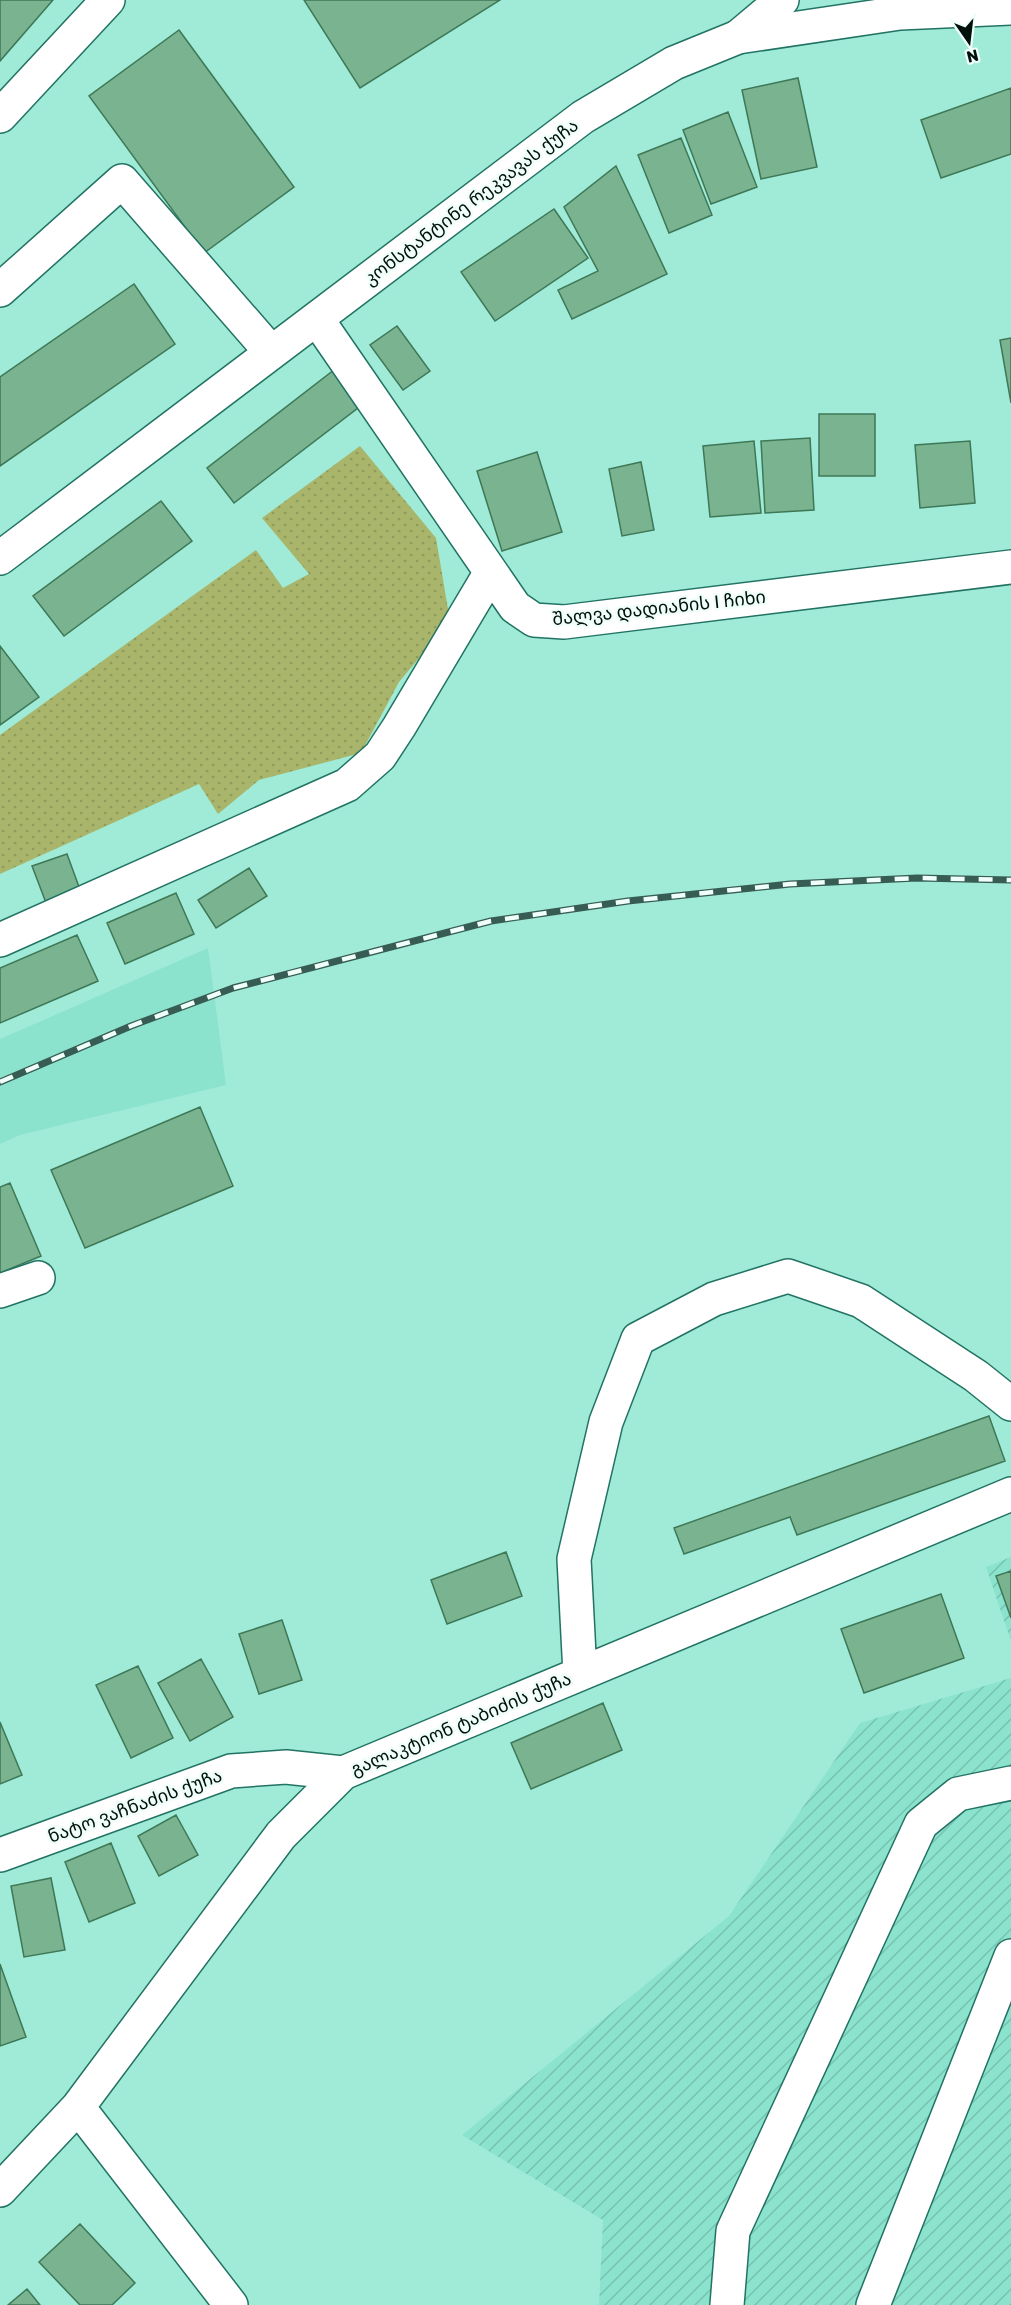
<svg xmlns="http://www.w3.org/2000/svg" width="1011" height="2305" font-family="Rubik,'Noto Sans Georgian',sans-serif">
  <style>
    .built { fill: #8be3ce }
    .industrial { fill: url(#industrial-furrows) }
    .grass { fill: url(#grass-dots) }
    .building { fill: #79b390; stroke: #3e7857; stroke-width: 1.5 }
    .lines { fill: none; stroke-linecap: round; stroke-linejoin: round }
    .minor-casing { stroke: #227363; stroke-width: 36 }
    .major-casing { stroke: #227363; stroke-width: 36 }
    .minor { stroke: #fff; stroke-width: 33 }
    .major { stroke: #fff; stroke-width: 33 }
    .rail-casing { stroke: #375c53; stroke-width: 7 }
    .rail { stroke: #f0fefa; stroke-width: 4.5; stroke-dasharray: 14; stroke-linecap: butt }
    .labels { text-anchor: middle; stroke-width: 5; stroke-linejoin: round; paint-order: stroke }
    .street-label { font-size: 18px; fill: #00110c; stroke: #f0fefa }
  </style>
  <defs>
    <pattern id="industrial-furrows" width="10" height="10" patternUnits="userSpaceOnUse" patternTransform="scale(1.5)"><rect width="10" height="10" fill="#8be3ce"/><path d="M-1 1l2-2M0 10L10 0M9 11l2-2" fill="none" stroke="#76c2b0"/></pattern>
    <pattern id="grass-dots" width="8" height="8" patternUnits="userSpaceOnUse" patternTransform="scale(1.5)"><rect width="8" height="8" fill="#a8b56b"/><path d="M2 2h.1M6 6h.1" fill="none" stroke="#8f9b5c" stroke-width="1.8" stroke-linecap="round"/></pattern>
  </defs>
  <rect width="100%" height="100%" fill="#9febd8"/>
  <path class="built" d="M 208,948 L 226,1085 L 20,1135 L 0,1144 L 0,1039 Z"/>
  <path class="industrial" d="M 1011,1557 L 1011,1641 L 986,1567 Z
    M 1011,1678 L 1011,2305 L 599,2305 L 603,2220 L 462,2135 L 729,1916 L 860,1723 Z"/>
  <path class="grass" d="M 360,446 L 436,538 L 450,621 L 399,682 L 361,753 L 259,780 L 218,814 L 199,784 L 0,874 L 0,735 L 256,550 L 283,588 L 309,574 L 262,518 Z"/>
  <path class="building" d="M 0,0 L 53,0 L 0,61 Z
    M 304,0 L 500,0 L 360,88 Z
    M 179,30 L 294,187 L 204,253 L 89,96 Z
    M 798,78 L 817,167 L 761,179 L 742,90 Z
    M 1011,88 L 1011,154 L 941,178 L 921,120 Z
    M 728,112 L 757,187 L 711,204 L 683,130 Z
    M 681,138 L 712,215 L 669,233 L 638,155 Z
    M 616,166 L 667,274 L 572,319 L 558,290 L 598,271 L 564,207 Z
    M 554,209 L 588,258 L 495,321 L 461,272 Z
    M 134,284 L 175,344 L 0,466 L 0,377 Z
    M 397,326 L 430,371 L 403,390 L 370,345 Z
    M 1011,338 L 1011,403 L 1000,340 Z
    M 339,366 L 367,401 L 234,503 L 207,468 Z
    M 819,414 L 875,414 L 875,476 L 819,476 Z
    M 810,438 L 814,510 L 765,513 L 761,441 Z
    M 754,441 L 761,513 L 710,517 L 703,446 Z
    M 970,441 L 975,503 L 920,508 L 915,445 Z
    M 537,452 L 562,532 L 502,551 L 477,471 Z
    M 641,462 L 654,530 L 622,536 L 609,469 Z
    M 161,501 L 192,541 L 64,636 L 33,596 Z
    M 0,646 L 39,697 L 0,725 Z
    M 67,854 L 82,895 L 48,908 L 32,866 Z
    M 249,868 L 267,896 L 216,928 L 198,900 Z
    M 176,893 L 194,934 L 125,964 L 107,923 Z
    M 77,935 L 98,981 L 0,1023 L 0,968 Z
    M 200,1107 L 233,1186 L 85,1248 L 51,1170 Z
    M 10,1183 L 41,1256 L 0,1273 L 0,1187 Z
    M 989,1416 L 1005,1461 L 797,1535 L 790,1517 L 684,1554 L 674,1528 Z
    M 506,1552 L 522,1596 L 447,1624 L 431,1580 Z
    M 1011,1571 L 1011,1618 L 996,1576 Z
    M 941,1594 L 964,1658 L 864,1693 L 841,1629 Z
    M 282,1620 L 302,1680 L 259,1694 L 239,1634 Z
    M 201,1659 L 233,1717 L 190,1741 L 158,1683 Z
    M 138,1666 L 173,1738 L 131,1758 L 96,1685 Z
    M 603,1703 L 622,1750 L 531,1789 L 511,1743 Z
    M 0,1722 L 22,1775 L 0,1784 Z
    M 176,1815 L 198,1855 L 159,1876 L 138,1836 Z
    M 111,1843 L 135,1903 L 89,1922 L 65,1862 Z
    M 51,1878 L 65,1950 L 24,1957 L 11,1886 Z
    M 0,1964 L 26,2037 L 0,2046 Z
    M 80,2224 L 135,2283 L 112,2305 L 80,2305 L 39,2262 Z
    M 27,2289 L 40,2305 L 8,2305 Z"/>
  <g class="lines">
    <defs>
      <path id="minor" d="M 738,37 L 782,0
        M 0,116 L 108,0
        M 0,290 L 122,181 L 271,352
        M 317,319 L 515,607 L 534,620 L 564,622 L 1011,567
        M 0,940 L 347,785 L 380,756 L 399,727 L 491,572
        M 0,1291 L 38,1278
        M 580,1674 L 574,1559 L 606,1422 L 638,1339 L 714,1299 L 788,1276 L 861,1301 L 976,1376 L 1011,1404
        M 0,1855 L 231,1771 L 286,1767 L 343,1773
        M 78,2107 L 231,2305
        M 0,2190 L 78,2107 L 281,1835 L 343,1773 L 1011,1494
        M 727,2305 L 733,2231 L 921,1824 L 958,1794 L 1011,1783
        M 873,2305 L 1011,1956"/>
      <path id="major" d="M 0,558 L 583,117 L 674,63 L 738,37 L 900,13 L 1011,8"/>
    </defs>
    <use href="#minor" class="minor-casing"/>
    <use href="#major" class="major-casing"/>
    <use href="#minor" class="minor"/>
    <use href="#major" class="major"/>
    <defs>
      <path id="rail" d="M 0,1082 L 131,1026 L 233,988 L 491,921 L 628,901 L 790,884 L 917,878 L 1011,880"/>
    </defs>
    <use href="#rail" class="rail-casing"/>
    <use href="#rail" class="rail"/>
  </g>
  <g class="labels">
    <g class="street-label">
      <text transform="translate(471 202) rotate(-37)" y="6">კონსტანტინე რეკვავას ქუჩა</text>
      <text transform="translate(659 608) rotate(-6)" y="6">შალვა დადიანის I ჩიხი</text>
      <text transform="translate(461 1724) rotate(-23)" y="6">გალაკტიონ ტაბიძის ქუჩა</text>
      <text transform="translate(135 1806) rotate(-20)" y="6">ნატო ვაჩნაძის ქუჩა</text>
    </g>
  </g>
  <g transform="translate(969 42) rotate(166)" stroke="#f0fefa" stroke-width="4.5" paint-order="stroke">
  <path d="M0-4.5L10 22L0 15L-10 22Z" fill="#00110c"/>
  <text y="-9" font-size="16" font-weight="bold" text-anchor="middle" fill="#00110c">N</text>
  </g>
</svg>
